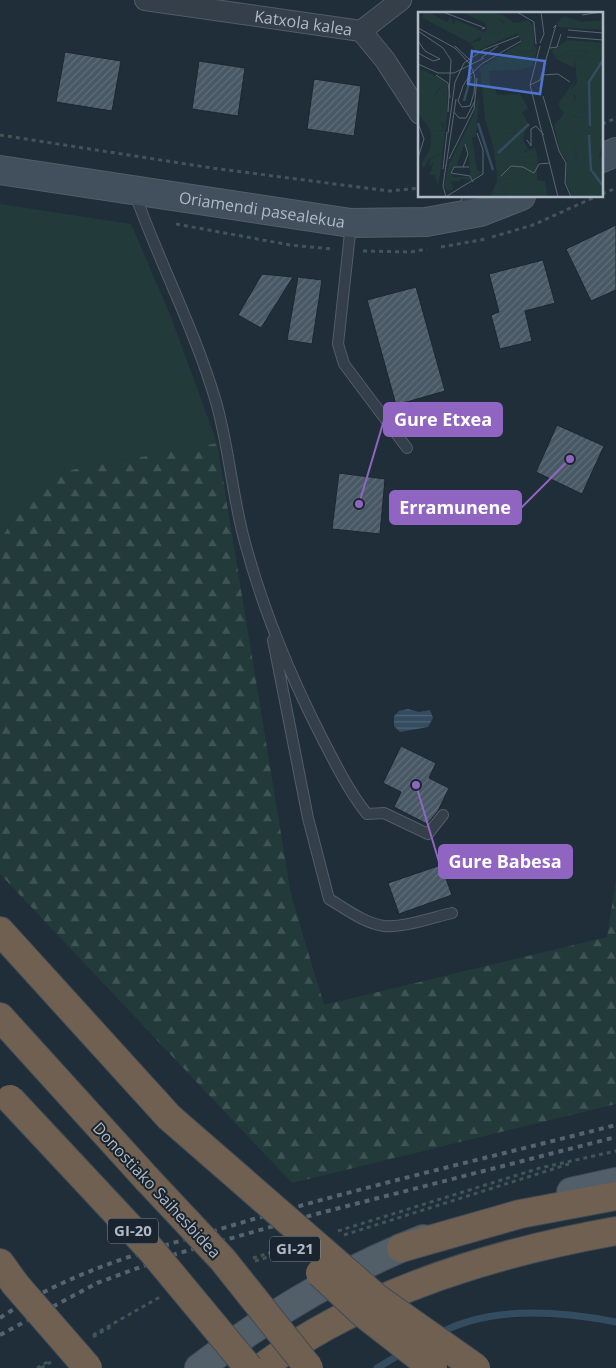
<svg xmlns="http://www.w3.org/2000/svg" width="616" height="1368" font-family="'Open Sans',sans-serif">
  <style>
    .green { fill: #223a3a }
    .forest { fill: url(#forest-firs) }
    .water { fill: url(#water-rules) }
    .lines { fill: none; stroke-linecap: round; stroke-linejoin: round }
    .stream { stroke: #344c60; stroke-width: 7 }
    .building { fill: url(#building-hatch); stroke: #1c2630 }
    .lane-casing { stroke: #525d67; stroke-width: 12 }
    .street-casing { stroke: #525d67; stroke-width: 22 }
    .secondary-casing { stroke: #525d67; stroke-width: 30 }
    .primary-casing { stroke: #404b56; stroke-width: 30 }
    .highway-casing { stroke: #3f4a54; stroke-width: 30 }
    .path { stroke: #405656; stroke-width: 3; stroke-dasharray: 4 4; stroke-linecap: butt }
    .lane { stroke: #343f49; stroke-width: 10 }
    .street { stroke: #343f49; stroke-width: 20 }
    .secondary { stroke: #424f5c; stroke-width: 28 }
    .primary { stroke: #525f69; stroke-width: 28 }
    .highway { stroke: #6f6051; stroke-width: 28 }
    .rail { stroke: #566470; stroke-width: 4; stroke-dasharray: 5 5; stroke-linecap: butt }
    .highway-bridge-casing { stroke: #3f4a54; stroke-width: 30; stroke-linecap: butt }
    .highway-bridge { stroke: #6f6051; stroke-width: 28 }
    .labels { text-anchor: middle; stroke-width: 4; stroke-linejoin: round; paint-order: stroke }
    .shield { fill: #1a242e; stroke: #828d98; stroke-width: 1 }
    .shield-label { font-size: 15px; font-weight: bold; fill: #afbac6 }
    .street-label { font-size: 16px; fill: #afbac6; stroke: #1a242e }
    .inset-river { fill: none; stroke: #344c60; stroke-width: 2.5 }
    .inset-road { fill: none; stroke: #596671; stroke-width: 1 }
    .view { fill: #5074d2; fill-opacity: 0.15; stroke: #5074d2; stroke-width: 2.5 }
    .inset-edge { fill: none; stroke: #afbac6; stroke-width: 2.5 }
    .leader { fill: none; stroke: #9065c2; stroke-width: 2 }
    .callout-dot { fill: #9065c2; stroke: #1a242e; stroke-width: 2 }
    .callout { fill: #9065c2; stroke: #9065c2; stroke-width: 2 }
    .callout-label { font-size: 18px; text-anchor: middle; font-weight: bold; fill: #fff }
  </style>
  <defs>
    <pattern id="forest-firs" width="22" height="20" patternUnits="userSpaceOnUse" patternTransform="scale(1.25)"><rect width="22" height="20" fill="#223a3a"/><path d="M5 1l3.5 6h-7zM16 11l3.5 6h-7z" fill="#405455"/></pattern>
    <pattern id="water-rules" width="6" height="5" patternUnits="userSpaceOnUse" patternTransform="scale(1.25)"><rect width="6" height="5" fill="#344c60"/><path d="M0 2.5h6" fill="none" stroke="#4f6475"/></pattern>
    <pattern id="building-hatch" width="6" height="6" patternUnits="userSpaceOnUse" patternTransform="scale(1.25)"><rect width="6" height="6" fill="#485865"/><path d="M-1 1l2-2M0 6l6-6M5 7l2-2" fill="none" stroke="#606e7a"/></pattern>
  </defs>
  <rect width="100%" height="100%" fill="#202e39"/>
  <path class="green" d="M 0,204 L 131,224 L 171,317 L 217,443 L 43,475 L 0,540 Z"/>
  <path class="forest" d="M 217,443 L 291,895 L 324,1005 L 607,937 L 616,879 L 616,1104 L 292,1183 L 0,874 L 0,540 L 43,475 Z"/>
  <path class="water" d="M 408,709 L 419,712 L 430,710 L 433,718 L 428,727 L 400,732 L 394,726 L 394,716 L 399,711 Z"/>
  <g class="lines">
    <path class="stream" d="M 438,1334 C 490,1305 560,1311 616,1322
      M 377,1368 L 404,1352"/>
  </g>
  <path class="building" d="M 65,52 L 121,61 L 112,111 L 56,102 Z
    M 199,61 L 245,68 L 238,116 L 192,109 Z
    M 314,79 L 361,86 L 354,136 L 307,129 Z
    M 616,225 L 616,290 L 591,301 L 566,249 Z
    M 543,260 L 555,303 L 525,311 L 532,341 L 500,349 L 491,315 L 499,312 L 489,274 Z
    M 262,274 L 293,277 L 261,328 L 238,315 Z
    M 298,277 L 322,280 L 312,344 L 287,340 Z
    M 416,287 L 445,391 L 396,405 L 367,300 Z
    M 557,425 L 604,446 L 582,494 L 536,472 Z
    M 339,473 L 385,479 L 380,534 L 332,529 Z
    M 401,746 L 436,763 L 429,778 L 449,788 L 438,811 L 427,824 L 394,807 L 401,792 L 383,783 Z
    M 441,865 L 452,895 L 399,914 L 388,883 Z"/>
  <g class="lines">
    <defs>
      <path id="lane" d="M 135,194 C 160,264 195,330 216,402 C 229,447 232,494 244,539 C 262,607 289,673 321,736 C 335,763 348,790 367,814 L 384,813 L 428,834 L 443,815
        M 351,224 L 338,344 L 344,364 L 407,448
        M 273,640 L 308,818 L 329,899 C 346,909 364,923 384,926 C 403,928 434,917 452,913"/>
      <g id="street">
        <path id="s1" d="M 145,0 L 361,31 L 385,60 L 420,114"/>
        <path d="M 361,31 L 401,0"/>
        <path d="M 471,196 L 480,212"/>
      </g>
      <g id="secondary">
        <path d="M 602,158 L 616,152"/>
        <path id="s2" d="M 0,170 L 351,223 L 426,222 L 480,212 L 521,196"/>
      </g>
      <path id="primary" d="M 571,1192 L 616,1182
        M 199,1368 C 268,1315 342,1271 423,1239"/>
      <path id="highway" d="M 0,931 L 169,1117
        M 0,1017 L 147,1179
        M 401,1248 L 520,1214 L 616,1196
        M 0,1263 L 15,1284
        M 261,1368 C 363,1292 492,1253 616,1231"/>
    </defs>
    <use href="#lane" class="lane-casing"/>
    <use href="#street" class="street-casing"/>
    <use href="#secondary" class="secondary-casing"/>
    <use href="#primary" class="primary-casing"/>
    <use href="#highway" class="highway-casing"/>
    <path class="path" d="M 602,124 L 616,118
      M 0,135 L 212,168 L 389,191 L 420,188
      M 602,194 L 616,188
      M 176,224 L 290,245 L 332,249
      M 492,237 L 533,225 L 597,196
      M 441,247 L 486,239
      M 363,251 L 411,252 L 427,249
      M 338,1231 L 540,1168 L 616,1151
      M 344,1235 L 569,1164
      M 253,1258 L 282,1249
      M 255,1261 L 285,1252
      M 93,1335 L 160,1297
      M 93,1337 L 114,1325
      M 37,1368 L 49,1361
      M 41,1368 L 51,1362"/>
    <use href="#lane" class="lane"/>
    <use href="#street" class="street"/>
    <use href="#secondary" class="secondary"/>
    <use href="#primary" class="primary"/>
    <use href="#highway" class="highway"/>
    <path class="rail" d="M 0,1318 C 66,1273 142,1252 217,1230 C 348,1190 483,1159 616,1125
      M 0,1335 L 97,1283 L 176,1254 L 316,1214 L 616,1137"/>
    <defs>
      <path id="highway-bridge" d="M 10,1099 L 152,1251 L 249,1368
        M 169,1117 L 378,1299 L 476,1368
        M 147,1179 L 223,1260 L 309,1368
        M 320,1273 L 365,1315 L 433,1368
        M 15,1284 L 88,1368"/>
    </defs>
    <use href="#highway-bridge" class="highway-bridge-casing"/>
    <use href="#highway-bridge" class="highway-bridge"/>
  </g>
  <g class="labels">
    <g class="shield">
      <rect x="108" y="1218.5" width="50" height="25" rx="4"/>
      <rect x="270" y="1236.5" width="50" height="25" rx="4"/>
    </g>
    <g class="shield-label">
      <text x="133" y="1236">GI-20</text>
      <text x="295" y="1254">GI-21</text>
    </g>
    <g class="street-label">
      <text dy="6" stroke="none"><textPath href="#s1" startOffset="160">Katxola kalea</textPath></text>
      <text dy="6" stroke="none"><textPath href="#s2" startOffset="265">Oriamendi pasealekua</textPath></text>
      <text transform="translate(157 1190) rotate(47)" y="6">Donostiako Saihesbidea</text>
    </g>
  </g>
  <g transform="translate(418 12)">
    <rect width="185" height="185" fill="#202e39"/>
    <path d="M 10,0 L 29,10 L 32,5 L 36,12 L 38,8 L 67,20 L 69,16 L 66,10 L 42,0 L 72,0 L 88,13 L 86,19 L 78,23 L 71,20 L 52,31 L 5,6 L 5,2 ZM 117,34 L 119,38 L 114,55 L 102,58 L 96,41 L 116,38 ZM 153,38 L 171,40 L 157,48 L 156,56 L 138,47 L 137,44 L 140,46 ZM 0,63 L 20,70 L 11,81 L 16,84 L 26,72 L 28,75 L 30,94 L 23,108 L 25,119 L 12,118 L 1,102 ZM 159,66 L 153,77 L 158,89 L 149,92 L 155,104 L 164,106 L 155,134 L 167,175 L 174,175 L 174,185 L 154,185 L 148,171 L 149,149 L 142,139 L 136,113 L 146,102 L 140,93 L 142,89 ZM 104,100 L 111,113 L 107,120 L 89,122 L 77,112 L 83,107 L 97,107 ZM 17,126 L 22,129 L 24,140 L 11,147 L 6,156 L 3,152 L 12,137 L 13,127 ZM 117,135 L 119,142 L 104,146 L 95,143 L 99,138 L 105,141 ZM 107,150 L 119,154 L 119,168 L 127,169 L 130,185 L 88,185 L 83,174 L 102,165 L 79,169 L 79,164 L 93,153 Z" fill="#223a3a"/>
    <path d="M 72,0 L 85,3 L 96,11 L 110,8 L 116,14 L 116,38 L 96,41 L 102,58 L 71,59 L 73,74 L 77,76 L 79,83 L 102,82 L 110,96 L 97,107 L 83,107 L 78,112 L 89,122 L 107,120 L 105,128 L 110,137 L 105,141 L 99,138 L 95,143 L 104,146 L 119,142 L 120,152 L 119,154 L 107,150 L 93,154 L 79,164 L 76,138 L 67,107 L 62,56 L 103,31 L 100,21 L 58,39 L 52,31 L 63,28 L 63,23 L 71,20 L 78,23 L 86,19 L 86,10 L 71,2 ZM 145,4 L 164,10 L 185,8 L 185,18 L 140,15 L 139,11 ZM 150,28 L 185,31 L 185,126 L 181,145 L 185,145 L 185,185 L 174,185 L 174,175 L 163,175 L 158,166 L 156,151 L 159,147 L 155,134 L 156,117 L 164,106 L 149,102 L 149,91 L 158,89 L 157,83 L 150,82 L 159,71 L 157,48 L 171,40 L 153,38 L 140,46 L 134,41 L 135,37 ZM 0,56 L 24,67 L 29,72 L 30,85 L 27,85 L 26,72 L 16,83 L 19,86 L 17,88 L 5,84 L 20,70 L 0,63 ZM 30,94 L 23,156 L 20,174 L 17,163 L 11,163 L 16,150 L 11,155 L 12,147 L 24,140 L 22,130 L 13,127 L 12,118 L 25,119 L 26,112 L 12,107 L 14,101 ZM 102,165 L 110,171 L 96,169 L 83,174 L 88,185 L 72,185 L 79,169 Z" fill="#223a3a"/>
    <path d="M 61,83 L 58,125 L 54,125 L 59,158 L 64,160 L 56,167 L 52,164 L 51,141 L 47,131 L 39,152 L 42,154 L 34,155 L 32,161 L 36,165 L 51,165 L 52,166 L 53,169 L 42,166 L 42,169 L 33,169 L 35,178 L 29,178 L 26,174 L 31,152 L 55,104 Z" fill="#223a3a"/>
    <path class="inset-river" d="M 46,89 L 53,64M 60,111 L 75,158M 172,114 L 171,70 L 185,48M 171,123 L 173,159M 80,141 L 111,112M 174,159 L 185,174"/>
    <path class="inset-road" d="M 25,0 L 67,16 L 64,17M 99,0 L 116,10 L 118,32M 164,3 L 184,0M 0,16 L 37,36 L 51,51 L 55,59 L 56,62 L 57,67 L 56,81 L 52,94 L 44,95 L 40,89 L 45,74 L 51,64 L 55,60 L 66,50M 150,18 L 185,21M 0,19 L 25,36 L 33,48 L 30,100M 149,25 L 185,28M 0,29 L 7,39 L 22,47 L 15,49 L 0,41M 122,31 L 126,22 L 123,0M 37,34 L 52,48M 122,34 L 112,73 L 140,185M 132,36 L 139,35 L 143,22M 63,46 L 80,34M 65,51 L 103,29M 0,52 L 20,61 L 36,61 L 66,46M 18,63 L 30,71 L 32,86M 124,63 L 140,62 L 152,70M 112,73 L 122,68 L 138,13 L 135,16M 125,84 L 141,139 L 148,151 L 147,171 L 153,185M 36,100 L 41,106 L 48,106 L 57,89M 0,111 L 6,127 L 0,146M 30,121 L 37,70 L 46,51 L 65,38 L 101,24M 109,128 L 113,134 L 113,117 L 118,114 L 126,123M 31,147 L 56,97 L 59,66M 28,153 L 25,174 L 28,185M 28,154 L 38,87M 45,155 L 50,142 L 47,132M 51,155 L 36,155 L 33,161 L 52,164 L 55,170M 25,157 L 29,120M 83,164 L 93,154 L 105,155 L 116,161 L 121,152 L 132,151M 29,184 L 65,162 L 65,138 L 59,121"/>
    <path class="view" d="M 54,39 L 127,49 L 122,82 L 50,72 Z"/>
    <rect width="185" height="185" class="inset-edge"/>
  </g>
  <path class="leader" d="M359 504L384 420M570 459L521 508M416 785L439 862"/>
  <g class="callout-dot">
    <circle cx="359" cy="504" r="5"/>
    <circle cx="570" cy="459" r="5"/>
    <circle cx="416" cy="785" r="5"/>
  </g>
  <g class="callout">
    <rect x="384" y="403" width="118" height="33" rx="5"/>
    <rect x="390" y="491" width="131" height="33" rx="5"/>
    <rect x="439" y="845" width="133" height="33" rx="5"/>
  </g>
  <g class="callout-label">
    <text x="443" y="426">Gure Etxea</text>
    <text x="455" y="514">Erramunene</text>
    <text x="505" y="868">Gure Babesa</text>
  </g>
</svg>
